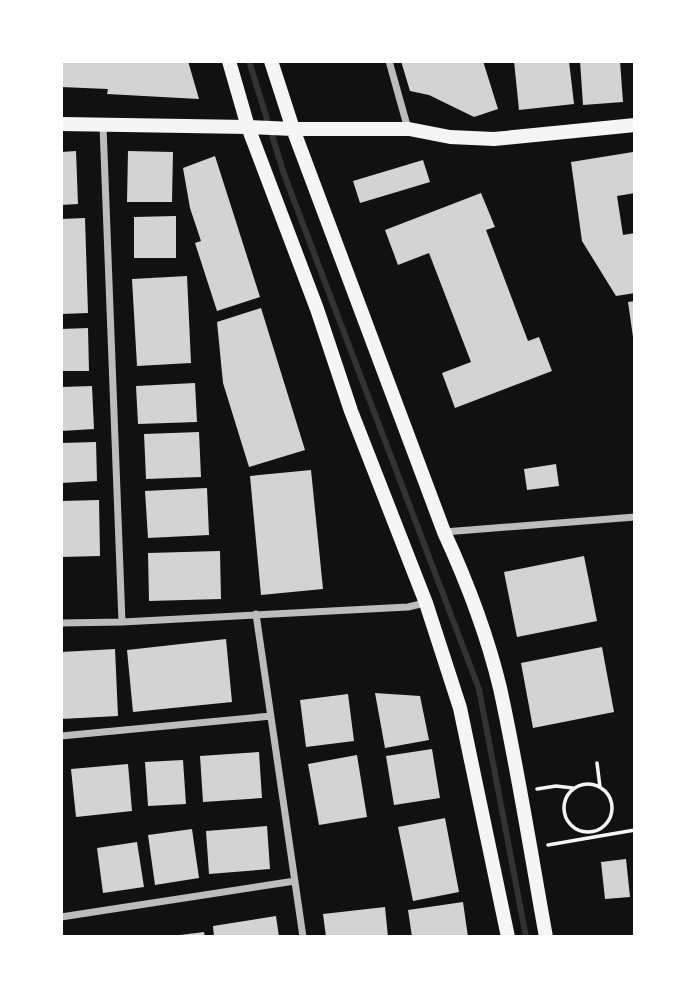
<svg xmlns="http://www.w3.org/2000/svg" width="696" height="998" font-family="'Playfair Display',serif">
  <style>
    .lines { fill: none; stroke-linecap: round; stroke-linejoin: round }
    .stream { stroke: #333; stroke-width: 6 }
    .building { fill: #d3d3d3 }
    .path { stroke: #f5f5f5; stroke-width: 3.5 }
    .minor { stroke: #bcbcbc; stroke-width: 7 }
    .secondary { stroke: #f5f5f5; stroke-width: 14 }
    .primary { stroke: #f5f5f5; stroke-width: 14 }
  </style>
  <rect width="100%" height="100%" fill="#111"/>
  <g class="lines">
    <path class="stream" d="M 249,61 L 284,174 L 479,689 L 526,937"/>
  </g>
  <path class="building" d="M 61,61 L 188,61 L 199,99 L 107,94 L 108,89 L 61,87 Z
    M 401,61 L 483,61 L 498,109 L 474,117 L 429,95 L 410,91 Z
    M 514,61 L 569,61 L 574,104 L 519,110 Z
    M 580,61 L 620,61 L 623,102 L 583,105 Z
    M 76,151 L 78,204 L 61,205 L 61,152 Z
    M 128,151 L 173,152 L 172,202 L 127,202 Z
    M 633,152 L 635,193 L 617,196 L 623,235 L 635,233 L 635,293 L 616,296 L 582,241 L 571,162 Z
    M 215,156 L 260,297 L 217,311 L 195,243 L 201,241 L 190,208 L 183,168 Z
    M 423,160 L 430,182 L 360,203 L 353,181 Z
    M 481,193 L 495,227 L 486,230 L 528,341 L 539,337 L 552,371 L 455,408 L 442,373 L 471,362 L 429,253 L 398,265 L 385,230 Z
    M 176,216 L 176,258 L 134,258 L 134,217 Z
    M 85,218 L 88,313 L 61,314 L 61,219 Z
    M 187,276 L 191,363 L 137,366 L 132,279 Z
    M 635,301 L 635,337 L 633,337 L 628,302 Z
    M 261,308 L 305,450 L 249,467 L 223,383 L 217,322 Z
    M 88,328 L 89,371 L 61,371 L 61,329 Z
    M 195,383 L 197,422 L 138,424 L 136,386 Z
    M 92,386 L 94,429 L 61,431 L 61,387 Z
    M 199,432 L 201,477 L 146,479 L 144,434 Z
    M 96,442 L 97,481 L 61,483 L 61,443 Z
    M 556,464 L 559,486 L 527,490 L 524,469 Z
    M 311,470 L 323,589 L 261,595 L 250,476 Z
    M 207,488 L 209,535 L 148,538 L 145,491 Z
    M 99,500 L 100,556 L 61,557 L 61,501 Z
    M 220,551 L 221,599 L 149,601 L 148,553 Z
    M 584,556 L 597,621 L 517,637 L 504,572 Z
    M 226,639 L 232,702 L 133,712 L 127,650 Z
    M 602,647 L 614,712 L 533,728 L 521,663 Z
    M 115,649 L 118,716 L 61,719 L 61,652 Z
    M 375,693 L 420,696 L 429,740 L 385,748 Z
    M 348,694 L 354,741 L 306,747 L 300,700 Z
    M 432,749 L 440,798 L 394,805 L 386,756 Z
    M 259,752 L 262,798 L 203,802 L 200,756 Z
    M 357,755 L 367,817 L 319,825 L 308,764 Z
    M 183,760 L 186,804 L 148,806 L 145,762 Z
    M 128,764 L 132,811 L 76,817 L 71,769 Z
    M 445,818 L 459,892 L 413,901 L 398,827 Z
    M 267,826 L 270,869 L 209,874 L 206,831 Z
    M 192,829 L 199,878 L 155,885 L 148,835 Z
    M 137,842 L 144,887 L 103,893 L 97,848 Z
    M 626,859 L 630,897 L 605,899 L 601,862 Z
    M 463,902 L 468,937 L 412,937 L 408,910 Z
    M 385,907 L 388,937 L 326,937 L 323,914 Z
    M 276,916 L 279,937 L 214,937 L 213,926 Z
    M 204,932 L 205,937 L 180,937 L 180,935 Z"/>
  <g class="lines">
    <path class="path" d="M 597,763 L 600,787
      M564 808a24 24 0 1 1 48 0a24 24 0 1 1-48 0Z
      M 537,789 L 556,786 L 573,788
      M 594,837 L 635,830
      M 548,845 L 594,837"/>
    <path class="minor" d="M 389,61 L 408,129
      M 103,126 L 122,622
      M 444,532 L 635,517
      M 256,614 L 303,937
      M 61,623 L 122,622 L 408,607 L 425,603
      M 61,736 L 271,716
      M 61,917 L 295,881"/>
    <path class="secondary" d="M 61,124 L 248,127
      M 293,129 L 409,129 L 450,137 L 494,139 L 635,125"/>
    <path class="primary" d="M 229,61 L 248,127 L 317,309 L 351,411 L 426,603 L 460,708 L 508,937
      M 271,61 L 293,129 L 444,532 C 467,582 487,634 500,688 C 518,770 531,854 546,937
      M 248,127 L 293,129"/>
  </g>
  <rect width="696" height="998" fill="none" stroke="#ffffff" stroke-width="126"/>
</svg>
